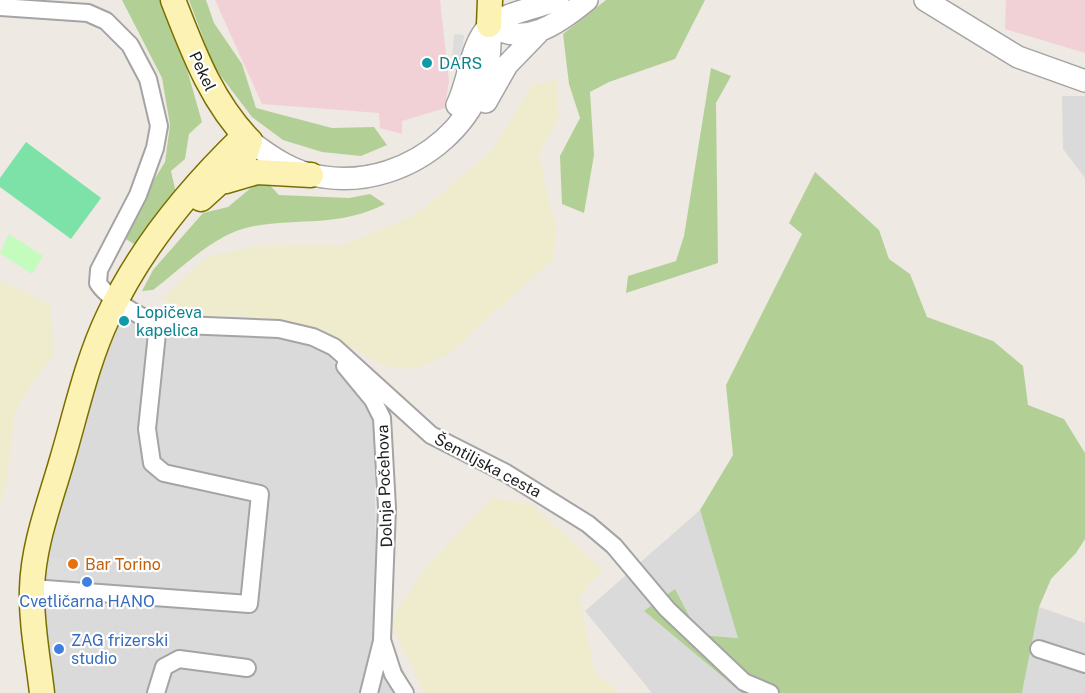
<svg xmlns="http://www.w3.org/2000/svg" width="1085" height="693" font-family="'Public Sans',sans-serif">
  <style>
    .residential { fill: #dbdada }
    .commercial { fill: #f1d1d5 }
    .farmland { fill: #efebcd }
    .forest { fill: #b2d095 }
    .park { fill: #c4fcbd }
    .pitch { fill: #7ce2a8 }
    .parking { fill: #ddd }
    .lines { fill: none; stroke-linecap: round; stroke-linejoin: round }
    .minor-casing { stroke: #a4a4a4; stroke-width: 20 }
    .tertiary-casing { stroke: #a4a4a4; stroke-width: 24 }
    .secondary-casing { stroke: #796f00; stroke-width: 27 }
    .minor { stroke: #fff; stroke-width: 16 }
    .tertiary { stroke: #fff; stroke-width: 21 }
    .secondary { stroke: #fcf2b3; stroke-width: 24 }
    .culture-dot { fill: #0f9aa8; stroke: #fff; stroke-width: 2 }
    .food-dot { fill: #e8710a; stroke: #fff; stroke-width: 2 }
    .shop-dot { fill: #3f7fe0; stroke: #fff; stroke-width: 2 }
    .labels { text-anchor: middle; stroke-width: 4.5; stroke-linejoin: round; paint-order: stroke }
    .culture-label { font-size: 16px; fill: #0d838f; stroke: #fff; text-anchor: start }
    .street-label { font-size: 16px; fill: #1d1d1d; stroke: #fff }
    .food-label { font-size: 16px; fill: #c56008; stroke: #fff; text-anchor: start }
    .shop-label { font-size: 16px; fill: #366cbe; stroke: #fff }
  </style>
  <rect width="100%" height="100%" fill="#efe9e3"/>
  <path class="residential" d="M 1062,96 L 1085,96 L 1085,178 L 1063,149 Z
    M 117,315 L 172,333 L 290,339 L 327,353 L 374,412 L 377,631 L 402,667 L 413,693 L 49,693 L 38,578 L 51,519 Z
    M 700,510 L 739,638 L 699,635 L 644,611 L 742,693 L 652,693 L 585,611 Z
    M 1039,607 L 1085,623 L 1085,693 L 1022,693 Z"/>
  <path class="commercial" d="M 215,0 L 440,0 L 449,81 L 445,108 L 402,121 L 402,134 L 380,128 L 379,113 L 262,104 Z
    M 1006,0 L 1085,0 L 1085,53 L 1005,29 Z"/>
  <path class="farmland" d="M 557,80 L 558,120 L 539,152 L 550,208 L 557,224 L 553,259 L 448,354 L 416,369 L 384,366 L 332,337 L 298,323 L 236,315 L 168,315 L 164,297 L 208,256 L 258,246 L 344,245 L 414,216 L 491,152 L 532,85 Z
    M 0,281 L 50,304 L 54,354 L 30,386 L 15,412 L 6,485 L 0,505 Z
    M 492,498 L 532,505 L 603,570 L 579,597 L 595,673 L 620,693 L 425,693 L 390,622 L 424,569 Z"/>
  <path class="forest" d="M 122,0 L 163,0 L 180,45 L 202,122 L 189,134 L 185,159 L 171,171 L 176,193 L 134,244 L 124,238 L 132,215 L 165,162 L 170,125 L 162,78 Z
    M 189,0 L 206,0 L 214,23 L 242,64 L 256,108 L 332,128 L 374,127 L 387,145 L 361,156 L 322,152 L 283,140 L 252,117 L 214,67 Z
    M 606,0 L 705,0 L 675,59 L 609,82 L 590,92 L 594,155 L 584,213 L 562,204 L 560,156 L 580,118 L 569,84 L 563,34 Z
    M 711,68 L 731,76 L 716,103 L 718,263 L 626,293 L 628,276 L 676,261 L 684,236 Z
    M 815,172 L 879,230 L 889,259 L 910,274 L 927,317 L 993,341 L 1023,366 L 1028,405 L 1064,419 L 1085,453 L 1085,539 L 1076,553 L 1051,579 L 1039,607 L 1022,693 L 742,693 L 644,611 L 675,589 L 699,635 L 738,638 L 700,510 L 733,455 L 726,385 L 802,234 L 789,223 Z
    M 263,178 L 279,195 L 349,198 L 370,194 L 385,204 C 339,227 301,218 254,226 C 213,234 185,266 153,290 L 142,291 L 153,270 L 203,213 L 228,207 Z"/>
  <path class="park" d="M 9,234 L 43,256 L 32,274 L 0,253 Z"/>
  <path class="pitch" d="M 26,142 L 101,198 L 71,239 L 0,187 L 0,178 Z"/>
  <path class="parking" d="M 454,34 L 464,35 L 461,70 L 451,70 Z
    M 50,558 L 64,559 L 63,570 L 79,572 L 77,589 L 47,586 Z"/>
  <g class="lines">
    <defs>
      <path id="minor" d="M 0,7 L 88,13 L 106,21 L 130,45 L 148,79 L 159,126 L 155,148 L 138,195 L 99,270 L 98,283 C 107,298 142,318 158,324 L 279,329 L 313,337 L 334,347 L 431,435 L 506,473 L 588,524 L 614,546 L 667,609 L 744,682 L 770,693
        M 345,366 L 373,400 L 382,418 L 387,508 L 382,640 L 393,674 L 405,693
        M 32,588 L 249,604 L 260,494 L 164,473 L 152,463 L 147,429 L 158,324
        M 1039,649 L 1085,664
        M 156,693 L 164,667 L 179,659 L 247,668
        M 369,693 L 382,641"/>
      <path id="tertiary" d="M 925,0 L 1018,57 L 1085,81
        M 489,25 C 525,48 558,24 587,0
        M 486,102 L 507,65 L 538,33
        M 457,105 C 469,81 470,46 488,27 C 498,15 542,6 558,0
        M 250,141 C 272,158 296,174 324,177 C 411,190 501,115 489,25"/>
      <path id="secondary" d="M 173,0 C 193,51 211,101 250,141 L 243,161 L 201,199
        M 489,25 L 490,0
        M 226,181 L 257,172 L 311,175
        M 42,693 C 38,658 31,624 32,589 C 33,545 50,502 62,460 C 76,413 87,361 108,317 C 140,248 190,188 244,136"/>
    </defs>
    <use href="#minor" class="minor-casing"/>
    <use href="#tertiary" class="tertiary-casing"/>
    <use href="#secondary" class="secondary-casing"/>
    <use href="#minor" class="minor"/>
    <use href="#tertiary" class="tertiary"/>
    <use href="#secondary" class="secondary"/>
  </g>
  <g class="culture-dot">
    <circle cx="427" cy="63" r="6"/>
    <circle cx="124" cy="321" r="6"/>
  </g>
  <circle class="food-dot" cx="73" cy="564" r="6"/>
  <g class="shop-dot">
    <circle cx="87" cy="582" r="6"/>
    <circle cx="59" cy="649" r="6"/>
  </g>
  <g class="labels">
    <g class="culture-label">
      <text x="439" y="69">DARS</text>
      <text x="136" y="318">Lopičeva<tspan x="136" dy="18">kapelica</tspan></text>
    </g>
    <g class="street-label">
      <text transform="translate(203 71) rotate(65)" y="6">Pekel</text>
      <text transform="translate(488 465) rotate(28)" y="6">Šentiljska cesta</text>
      <text transform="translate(384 486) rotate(-92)" y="6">Dolnja Počehova</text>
    </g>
    <g class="food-label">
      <text x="85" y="570">Bar Torino</text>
    </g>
    <g class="shop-label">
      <text x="87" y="607">Cvetličarna HANO</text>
      <text x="71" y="646" text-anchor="start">ZAG frizerski<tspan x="71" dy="18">studio</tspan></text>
    </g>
  </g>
</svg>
